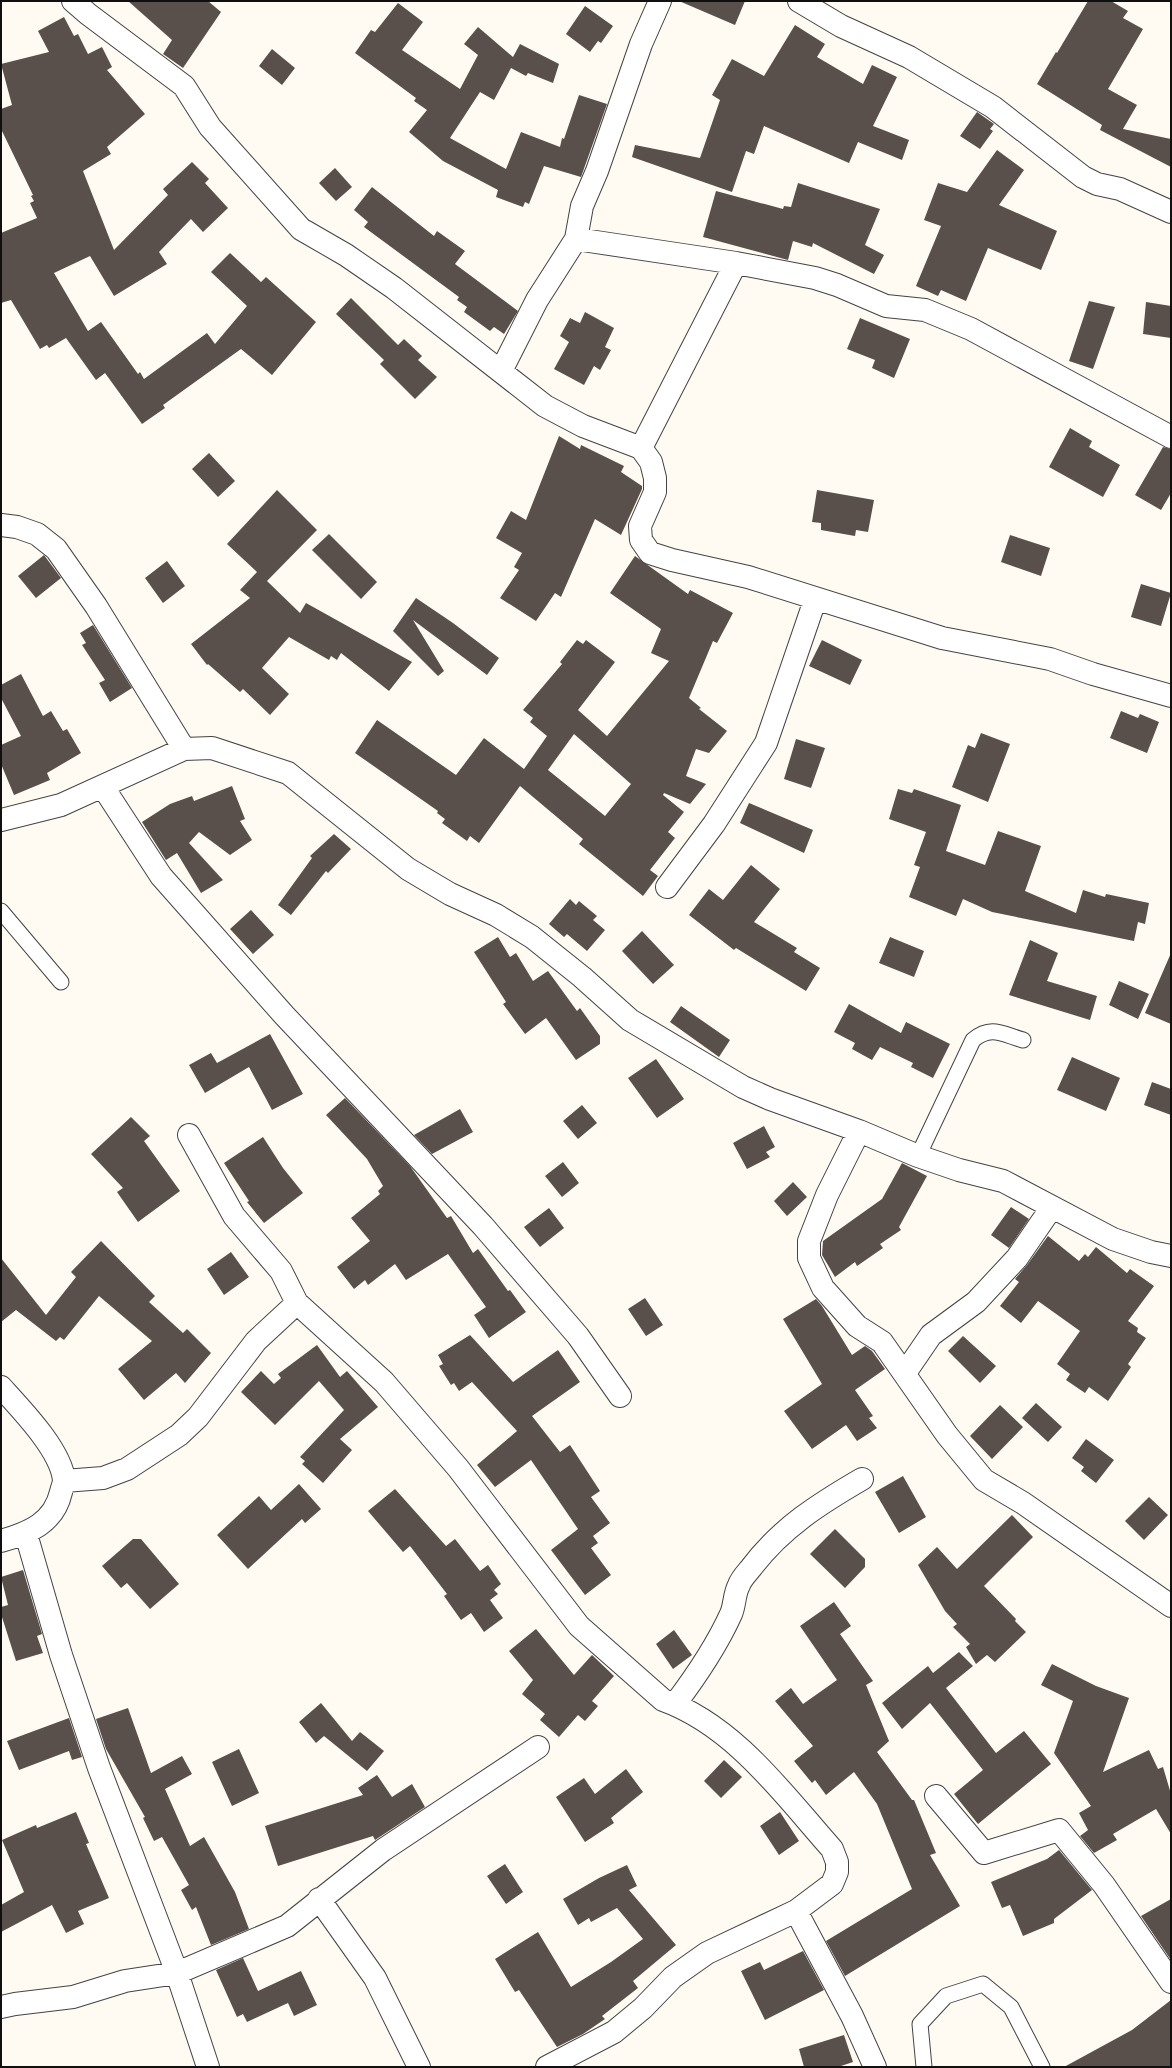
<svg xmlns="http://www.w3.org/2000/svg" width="1172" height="2068" font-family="'Zilla Slab',serif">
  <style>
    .building { fill: #594f4b; fill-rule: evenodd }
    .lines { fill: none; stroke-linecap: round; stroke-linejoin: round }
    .service-casing { stroke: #434343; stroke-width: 17 }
    .minor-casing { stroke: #434343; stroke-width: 24 }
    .service { stroke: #fff; stroke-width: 15 }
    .minor { stroke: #fff; stroke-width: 22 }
  </style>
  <rect width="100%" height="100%" fill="#fffbf2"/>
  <path class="building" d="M 128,1 L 208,1 L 221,12 L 183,68 L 163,54 L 172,40 Z
    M 679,1 L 745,1 L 735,25 Z
    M 1088,1 L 1111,1 L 1128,11 L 1123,18 L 1143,29 L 1108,89 L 1137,105 L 1123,129 L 1171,139 L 1171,167 L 1100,130 L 1102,125 L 1037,84 L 1056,52 L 1057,53 Z
    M 398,3 L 423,22 L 402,50 L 460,89 L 478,55 L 464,44 L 478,27 L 513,57 L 520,44 L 559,64 L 553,83 L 528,73 L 526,76 L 511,68 L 494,100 L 480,92 L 450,138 L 506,169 L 521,132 L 560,147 L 562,138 L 564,139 L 579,95 L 607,104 L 581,177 L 544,166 L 529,204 L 525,202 L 523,207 L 496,197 L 498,190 L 443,161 L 409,132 L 427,110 L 414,101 L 416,98 L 355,53 L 371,30 L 375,32 Z
    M 585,6 L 613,26 L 601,43 L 598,41 L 590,52 L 566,34 Z
    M 64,17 L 74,36 L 78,34 L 88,54 L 102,47 L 112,67 L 107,70 L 145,114 L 107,147 L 111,154 L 83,171 L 114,250 L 168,195 L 163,189 L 192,162 L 209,179 L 205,183 L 228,208 L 203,232 L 191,219 L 159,252 L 167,264 L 114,296 L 90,256 L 54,273 L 88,331 L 101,322 L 138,374 L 140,372 L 144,379 L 207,333 L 215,344 L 247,306 L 211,272 L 230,253 L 261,282 L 266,277 L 316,322 L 272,375 L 241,349 L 163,405 L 165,408 L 142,424 L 105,373 L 96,380 L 66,338 L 49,348 L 47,345 L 40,349 L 11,300 L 1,303 L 1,233 L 37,218 L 30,203 L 34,201 L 31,196 L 33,195 L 1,129 L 1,109 L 12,105 L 1,64 L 49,52 L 38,31 Z
    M 795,25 L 825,44 L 817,57 L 863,84 L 872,65 L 897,77 L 873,126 L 909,140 L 902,160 L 858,142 L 849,163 L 764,126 L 754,154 L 746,151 L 732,192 L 632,157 L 635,145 L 700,158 L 720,100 L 712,95 L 732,59 L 764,76 Z
    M 272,49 L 295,68 L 282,85 L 259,66 Z
    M 977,112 L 994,124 L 990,129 L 993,131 L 980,149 L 960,136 Z
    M 997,150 L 1024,170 L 999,205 L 1057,231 L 1041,270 L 988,248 L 966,301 L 941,290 L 938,296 L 916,286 L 941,226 L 924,220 L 938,183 L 967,192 Z
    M 335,168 L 352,187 L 336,201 L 319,183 Z
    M 798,183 L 880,209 L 865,245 L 884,255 L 874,274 L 813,243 L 812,247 L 793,241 L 788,260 L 703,237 L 716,191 L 783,209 L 784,206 L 791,207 Z
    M 372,187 L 434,236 L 437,231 L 465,251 L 455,264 L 518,311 L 504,334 L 494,327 L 490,331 L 464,312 L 467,307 L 457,300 L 459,297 L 364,227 L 368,222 L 354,210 Z
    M 351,298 L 398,345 L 404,339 L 422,356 L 418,360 L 437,377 L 415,399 L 380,364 L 384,360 L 336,314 Z
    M 1089,301 L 1115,307 L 1093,369 L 1069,361 Z
    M 1146,302 L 1171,306 L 1171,338 L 1143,334 Z
    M 585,312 L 614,328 L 605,347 L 611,350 L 600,370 L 594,366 L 584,385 L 554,369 L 569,342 L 560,336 L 570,318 L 580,323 Z
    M 860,318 L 910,339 L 894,378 L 872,368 L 875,360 L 847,349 Z
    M 1070,428 L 1092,441 L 1089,447 L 1120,465 L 1103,497 L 1049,467 Z
    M 559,436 L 580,449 L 581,445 L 624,466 L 621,472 L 642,486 L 642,489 L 621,535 L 595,519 L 561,597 L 555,593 L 536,621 L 500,598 L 519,570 L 514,567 L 522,553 L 496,538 L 511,511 L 526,520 Z
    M 1163,447 L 1171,449 L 1171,493 L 1161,510 L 1135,495 Z
    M 209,453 L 235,481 L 218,497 L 192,469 Z
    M 277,490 L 317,530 L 267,581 L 300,613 L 306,603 L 412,662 L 389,691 L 341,653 L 337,660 L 331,656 L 329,660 L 289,637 L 262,668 L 289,694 L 270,715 L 243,689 L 240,692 L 208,664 L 207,665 L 191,644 L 250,598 L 240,590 L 257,572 L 227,544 Z
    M 817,490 L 874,500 L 868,532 L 856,530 L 855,536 L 821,530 L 821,523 L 812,522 Z
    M 329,534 L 377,582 L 361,599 L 312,550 Z
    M 1010,535 L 1050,548 L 1041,576 L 1001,562 Z
    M 44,555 L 61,578 L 36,598 L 18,576 Z
    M 635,556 L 688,594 L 690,590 L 733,613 L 717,643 L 713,641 L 689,698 L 701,708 L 699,709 L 727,731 L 709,753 L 696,749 L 686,776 L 706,784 L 690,804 L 664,793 L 663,795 L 684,812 L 668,832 L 675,838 L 650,870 L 658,876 L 643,896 L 579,844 L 583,839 L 520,786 L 479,843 L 470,836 L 467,841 L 442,823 L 445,819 L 437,813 L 438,811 L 355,753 L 377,720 L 456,775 L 484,738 L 524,769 L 547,736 L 530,722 L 533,718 L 523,710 L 562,664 L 560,662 L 577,640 L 583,644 L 586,640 L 615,662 L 578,710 L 607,736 L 669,661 L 651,653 L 661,629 L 610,593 ZM 574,734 L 631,784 L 605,816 L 548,770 Z
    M 167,561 L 185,586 L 163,603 L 145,578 Z
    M 1141,584 L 1171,593 L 1161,626 L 1131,617 Z
    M 416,598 L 453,623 L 499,658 L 487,675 L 413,620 L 444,671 L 438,676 L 393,631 Z
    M 93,625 L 132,688 L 110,702 L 99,683 L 105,680 L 82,645 L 86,643 L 80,633 Z
    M 822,640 L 862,660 L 850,685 L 809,666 Z
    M 21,674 L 43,716 L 51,711 L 63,731 L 67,729 L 81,753 L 47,773 L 50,780 L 14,795 L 1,764 L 1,745 L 21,736 L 1,698 L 1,685 Z
    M 1121,711 L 1138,718 L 1140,714 L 1159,722 L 1147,753 L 1110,738 Z
    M 981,733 L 1010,744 L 988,802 L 952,787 L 968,745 L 975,748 Z
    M 796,739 L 825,748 L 811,788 L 784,779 Z
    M 232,786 L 245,819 L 240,821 L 252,840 L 230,855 L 199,832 L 189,843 L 223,880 L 201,893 L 177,853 L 166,860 L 142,822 L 170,804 L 192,796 L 194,801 Z
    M 898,789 L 912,793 L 914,789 L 961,805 L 946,851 L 985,865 L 998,831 L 1041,846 L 1025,891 L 1076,913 L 1083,890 L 1105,897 L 1106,894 L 1149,903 L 1145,924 L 1138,922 L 1134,941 L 992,912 L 963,899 L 956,916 L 909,897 L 920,867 L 914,865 L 926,832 L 889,819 Z
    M 749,803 L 813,830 L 804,853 L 740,823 Z
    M 334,834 L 351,849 L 328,873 L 326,871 L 291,915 L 278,905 L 312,858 L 310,856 Z
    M 751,865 L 780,889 L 754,922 L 797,948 L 794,952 L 820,968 L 806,991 L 736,948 L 734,950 L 689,915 L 709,889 L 723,900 Z
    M 570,899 L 576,905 L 579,901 L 597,916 L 593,920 L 605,930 L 587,951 L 567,934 L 564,937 L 549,924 Z
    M 251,910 L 274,935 L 253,954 L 230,929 Z
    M 642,931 L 674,965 L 653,984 L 622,951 Z
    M 498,937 L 510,957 L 516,953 L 533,981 L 548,971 L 577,1011 L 580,1008 L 600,1036 L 600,1044 L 576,1060 L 546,1018 L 525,1034 L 503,1004 L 506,1002 L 474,952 Z
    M 890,937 L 924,951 L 914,977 L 879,963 Z
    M 1030,940 L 1058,953 L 1047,981 L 1097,996 L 1090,1020 L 1009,995 Z
    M 1171,953 L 1171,1024 L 1145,1013 Z
    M 1119,981 L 1149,994 L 1138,1019 L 1109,1005 Z
    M 849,1004 L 901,1033 L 906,1022 L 950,1044 L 933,1078 L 911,1067 L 913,1063 L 880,1047 L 872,1060 L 852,1049 L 855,1043 L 834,1032 Z
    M 681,1006 L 730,1040 L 719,1057 L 670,1022 Z
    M 270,1034 L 303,1094 L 272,1110 L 249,1067 L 205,1093 L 189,1065 L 211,1053 L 217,1063 Z
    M 1072,1057 L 1120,1078 L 1106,1111 L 1057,1090 Z
    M 656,1059 L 684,1099 L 657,1118 L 628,1078 Z
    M 1152,1082 L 1171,1089 L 1171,1115 L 1144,1105 Z
    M 345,1098 L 410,1166 L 447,1218 L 451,1216 L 473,1253 L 478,1249 L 508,1291 L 510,1290 L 526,1312 L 489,1338 L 474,1315 L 486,1307 L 448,1254 L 406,1280 L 395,1264 L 368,1285 L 365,1280 L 354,1289 L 337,1267 L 370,1241 L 351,1218 L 380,1194 L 378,1191 L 383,1186 L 367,1159 L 326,1115 Z
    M 582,1105 L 597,1123 L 578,1139 L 563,1121 Z
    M 460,1109 L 473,1132 L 432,1154 L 414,1135 Z
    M 131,1117 L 150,1136 L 144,1141 L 180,1191 L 138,1222 L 117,1192 L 123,1188 L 91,1154 Z
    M 764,1126 L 775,1147 L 766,1152 L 770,1157 L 747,1169 L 733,1143 Z
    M 263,1137 L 283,1168 L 303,1193 L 264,1223 L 247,1202 L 249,1201 L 224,1163 Z
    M 563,1162 L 579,1183 L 562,1197 L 545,1176 Z
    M 902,1163 L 927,1176 L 899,1227 L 901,1230 L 880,1244 L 883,1248 L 857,1266 L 855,1262 L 835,1277 L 822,1255 L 823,1241 L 882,1199 Z
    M 793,1182 L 807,1197 L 787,1216 L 774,1201 Z
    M 1011,1207 L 1029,1219 L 1009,1248 L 991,1235 Z
    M 549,1208 L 564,1228 L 540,1247 L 524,1227 Z
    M 1048,1236 L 1079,1261 L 1085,1254 L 1088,1257 L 1096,1247 L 1127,1273 L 1130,1269 L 1154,1286 L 1128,1321 L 1138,1328 L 1137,1332 L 1146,1338 L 1128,1364 L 1131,1367 L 1108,1401 L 1089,1387 L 1085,1393 L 1066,1380 L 1070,1374 L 1057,1364 L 1080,1331 L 1038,1301 L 1021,1323 L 1000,1306 L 1019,1282 L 1015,1279 L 1027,1265 Z
    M 101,1241 L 155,1296 L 149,1302 L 183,1333 L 187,1329 L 211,1353 L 185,1383 L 176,1373 L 144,1400 L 118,1369 L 152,1341 L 99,1296 L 64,1340 L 60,1337 L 56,1341 L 16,1310 L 1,1322 L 1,1258 L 46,1315 L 76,1277 L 71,1272 Z
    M 231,1252 L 249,1277 L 224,1295 L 207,1269 Z
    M 645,1298 L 663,1325 L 646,1336 L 628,1309 Z
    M 816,1299 L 822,1306 L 852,1355 L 865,1346 L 872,1351 L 885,1369 L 855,1390 L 873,1416 L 869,1418 L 877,1428 L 857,1441 L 846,1425 L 812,1449 L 784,1411 L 822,1384 L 783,1319 Z
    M 470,1335 L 513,1382 L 558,1350 L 580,1382 L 532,1416 L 560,1452 L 570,1445 L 600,1491 L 591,1497 L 610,1523 L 593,1536 L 598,1543 L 591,1548 L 611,1575 L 585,1595 L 551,1550 L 578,1529 L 531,1460 L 495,1487 L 477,1465 L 517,1431 L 472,1382 L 459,1391 L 454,1383 L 451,1385 L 439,1366 L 443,1364 L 438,1355 Z
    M 963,1336 L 996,1366 L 980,1383 L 948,1351 Z
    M 317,1345 L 340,1377 L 347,1371 L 378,1407 L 340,1439 L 352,1450 L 323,1483 L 302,1464 L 305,1461 L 300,1457 L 344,1410 L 319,1381 L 275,1425 L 241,1392 L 261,1371 L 274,1384 L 281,1378 L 278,1374 Z
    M 1036,1403 L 1062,1427 L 1048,1442 L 1022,1418 Z
    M 1000,1405 L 1023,1427 L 992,1459 L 970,1436 Z
    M 1086,1439 L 1114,1460 L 1096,1483 L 1081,1471 L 1084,1467 L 1072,1458 Z
    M 903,1476 L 926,1517 L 899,1533 L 875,1492 Z
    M 299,1484 L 321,1509 L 305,1523 L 302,1519 L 248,1569 L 217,1535 L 259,1496 L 271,1510 Z
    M 395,1489 L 446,1546 L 455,1539 L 480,1571 L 488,1565 L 501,1584 L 494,1590 L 498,1594 L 490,1600 L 503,1618 L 484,1632 L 471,1613 L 461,1620 L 444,1596 L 447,1594 L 410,1546 L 403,1552 L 368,1511 Z
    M 1149,1497 L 1168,1515 L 1144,1540 L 1125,1521 Z
    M 1012,1515 L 1033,1537 L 984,1586 L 1016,1619 L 1015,1621 L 1026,1632 L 995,1662 L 987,1655 L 976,1664 L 966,1647 L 970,1644 L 953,1627 L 957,1624 L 945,1611 L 918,1565 L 937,1547 L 957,1569 Z
    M 835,1529 L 865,1559 L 865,1567 L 845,1588 L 810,1554 Z
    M 133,1539 L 141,1539 L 179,1584 L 150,1609 L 127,1583 L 121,1588 L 102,1566 Z
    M 23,1570 L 42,1634 L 37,1636 L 43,1653 L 16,1661 L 1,1614 L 1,1607 L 8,1605 L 1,1577 Z
    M 834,1602 L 851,1626 L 840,1634 L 873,1681 L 866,1685 L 889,1741 L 877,1752 L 912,1800 L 914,1800 L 936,1853 L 930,1855 L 960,1906 L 845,1976 L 826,1941 L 912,1889 L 877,1804 L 854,1772 L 826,1795 L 815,1780 L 812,1783 L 794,1761 L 813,1746 L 775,1701 L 791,1688 L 803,1704 L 837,1680 L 800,1626 Z
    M 536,1629 L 574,1675 L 592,1655 L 614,1676 L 592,1701 L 598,1706 L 585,1721 L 578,1715 L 559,1737 L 540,1720 L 545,1714 L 522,1694 L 533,1680 L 509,1651 Z
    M 674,1630 L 692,1655 L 673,1669 L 656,1644 Z
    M 959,1652 L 973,1666 L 946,1688 L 996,1753 L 1024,1731 L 1051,1764 L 978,1824 L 954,1794 L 983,1770 L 930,1703 L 902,1729 L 882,1703 L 928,1666 L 933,1673 Z
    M 1052,1664 L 1096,1686 L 1129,1698 L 1103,1772 L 1149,1750 L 1158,1769 L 1163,1767 L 1171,1794 L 1171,1834 L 1156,1809 L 1113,1834 L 1117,1840 L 1094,1853 L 1080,1836 L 1088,1830 L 1079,1813 L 1091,1806 L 1054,1753 L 1073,1701 L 1041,1685 Z
    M 321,1703 L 352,1741 L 360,1732 L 384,1751 L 367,1771 L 324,1736 L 316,1743 L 299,1722 Z
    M 128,1708 L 151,1773 L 182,1756 L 192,1774 L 165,1789 L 190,1846 L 204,1837 L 235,1892 L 249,1929 L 211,1945 L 196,1907 L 192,1910 L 181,1890 L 189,1885 L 162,1837 L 154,1841 L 143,1818 L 145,1817 L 106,1749 L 96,1719 Z
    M 69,1718 L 82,1757 L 72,1760 L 69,1751 L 19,1770 L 7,1741 Z
    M 239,1749 L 259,1793 L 232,1806 L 212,1762 Z
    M 724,1760 L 742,1777 L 721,1798 L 704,1781 Z
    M 626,1769 L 643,1792 L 611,1818 L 614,1823 L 585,1842 L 556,1797 L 584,1778 L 595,1794 Z
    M 377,1775 L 392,1797 L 412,1784 L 425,1807 L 375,1840 L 373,1836 L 278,1866 L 265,1826 L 363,1795 L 358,1788 Z
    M 76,1812 L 89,1843 L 86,1844 L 109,1898 L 78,1911 L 84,1924 L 66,1933 L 52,1905 L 1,1932 L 1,1905 L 24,1892 L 2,1840 L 36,1825 L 37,1828 Z
    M 780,1812 L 799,1841 L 779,1855 L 760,1826 Z
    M 1059,1850 L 1092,1890 L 1054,1919 L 1054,1923 L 1023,1936 L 1010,1905 L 1002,1908 L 991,1882 L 1047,1859 Z
    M 505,1864 L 523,1892 L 506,1904 L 487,1876 Z
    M 627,1865 L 637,1886 L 629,1890 L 676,1945 L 633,1981 L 638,1988 L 602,2016 L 605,2019 L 583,2034 L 557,2047 L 519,1990 L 515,1992 L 495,1959 L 538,1932 L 571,1987 L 611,1962 L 643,1939 L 617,1908 L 591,1922 L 589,1918 L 578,1925 L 563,1899 L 599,1878 Z
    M 1171,1899 L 1171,1960 L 1141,1916 Z
    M 803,1951 L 824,1990 L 765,2020 L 741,1971 L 760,1962 L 764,1970 Z
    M 243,1958 L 258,1991 L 301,1971 L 317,2005 L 294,2016 L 288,2003 L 247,2022 L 243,2014 L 237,2017 L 216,1970 Z
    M 1171,2000 L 1171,2067 L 1064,2067 L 1132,2030 Z
    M 844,2035 L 853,2062 L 838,2067 L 804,2067 L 799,2049 Z"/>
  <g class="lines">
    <defs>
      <path id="service" d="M 1,911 L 61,982
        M 918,1156 L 973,1040 C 991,1025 1002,1034 1023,1040
        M 924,2067 L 920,2024 L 946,1996 L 983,1984 L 1011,2007 L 1042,2067"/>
      <path id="minor" d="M 73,1 L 88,14 L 184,86 L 210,127 L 301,229 L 346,255 L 394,288 L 545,406 L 583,426 L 641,448 L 651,462 L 655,478 L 655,492 L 640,526 L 641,540 L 650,553 L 672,560 L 748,577 L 942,638 L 1050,659 L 1093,674 L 1171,696
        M 799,1 L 841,26 L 909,57 L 993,107 L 1083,177 L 1097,184 L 1120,189 L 1171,212
        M 576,239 L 582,206 L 597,171 L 641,44 L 660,1
        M 501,371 L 537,300 L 576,239 L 736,263 L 815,278 L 837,285 L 886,306 L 925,310 L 971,329 L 1171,437
        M 641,448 L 736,263
        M 1,525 L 17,527 L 37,534 L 56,549 L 96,606 L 184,749
        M 103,787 L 161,876 L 284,1015 L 483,1226 L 578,1336 L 620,1396
        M 1,820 L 61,805 L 184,749 L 212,748 L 288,773 L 408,869 L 450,894 L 496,915 L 532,937 L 582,977 L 630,1020 L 743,1087 L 770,1099 L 859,1131 L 918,1156 L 959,1170 L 1003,1181 L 1113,1239 L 1151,1252 L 1171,1256
        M 667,887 L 714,824 L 766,743 L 815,600
        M 859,1131 L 827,1195 L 809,1241 L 809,1258 L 823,1288 L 857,1326 L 882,1342 L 947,1435 L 984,1480 L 1023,1503 L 1171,1606
        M 189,1135 L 234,1216 L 281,1271 L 297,1303 L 384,1382 L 458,1468 L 579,1626 L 663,1700 C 735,1726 783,1794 832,1849 L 837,1862 L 837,1872 L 832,1884 L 796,1911 L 707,1953 L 673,1977 L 643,2008 L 614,2032 L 547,2067
        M 905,1373 L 931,1335 L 976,1302 L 1017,1258 L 1052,1207
        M 1,1387 C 21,1409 61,1450 64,1480 C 64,1483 62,1488 61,1492 C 54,1523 29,1533 1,1541
        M 64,1481 L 103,1478 L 127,1469 L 179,1435 L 198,1417 L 256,1341 L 297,1303
        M 26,1534 L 61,1655 L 99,1768 L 177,1973 L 208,2067
        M 675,1704 C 697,1675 716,1647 731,1614 C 735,1605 734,1594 739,1585 C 741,1579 747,1573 751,1568 C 781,1528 819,1504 862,1479
        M 936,1796 L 984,1853 L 1059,1830 L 1104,1885 L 1171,1982
        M 319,1899 L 375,1978 L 419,2067
        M 796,1911 L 852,2016 L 875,2067
        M 1,2007 L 15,2004 L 73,1997 L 125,1981 L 177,1973 L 287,1926 L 383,1850 L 538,1747"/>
    </defs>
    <use href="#service" class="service-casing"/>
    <use href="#minor" class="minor-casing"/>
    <use href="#service" class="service"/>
    <use href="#minor" class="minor"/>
  </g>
  <rect width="1172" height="2068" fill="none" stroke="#101010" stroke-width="4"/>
</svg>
